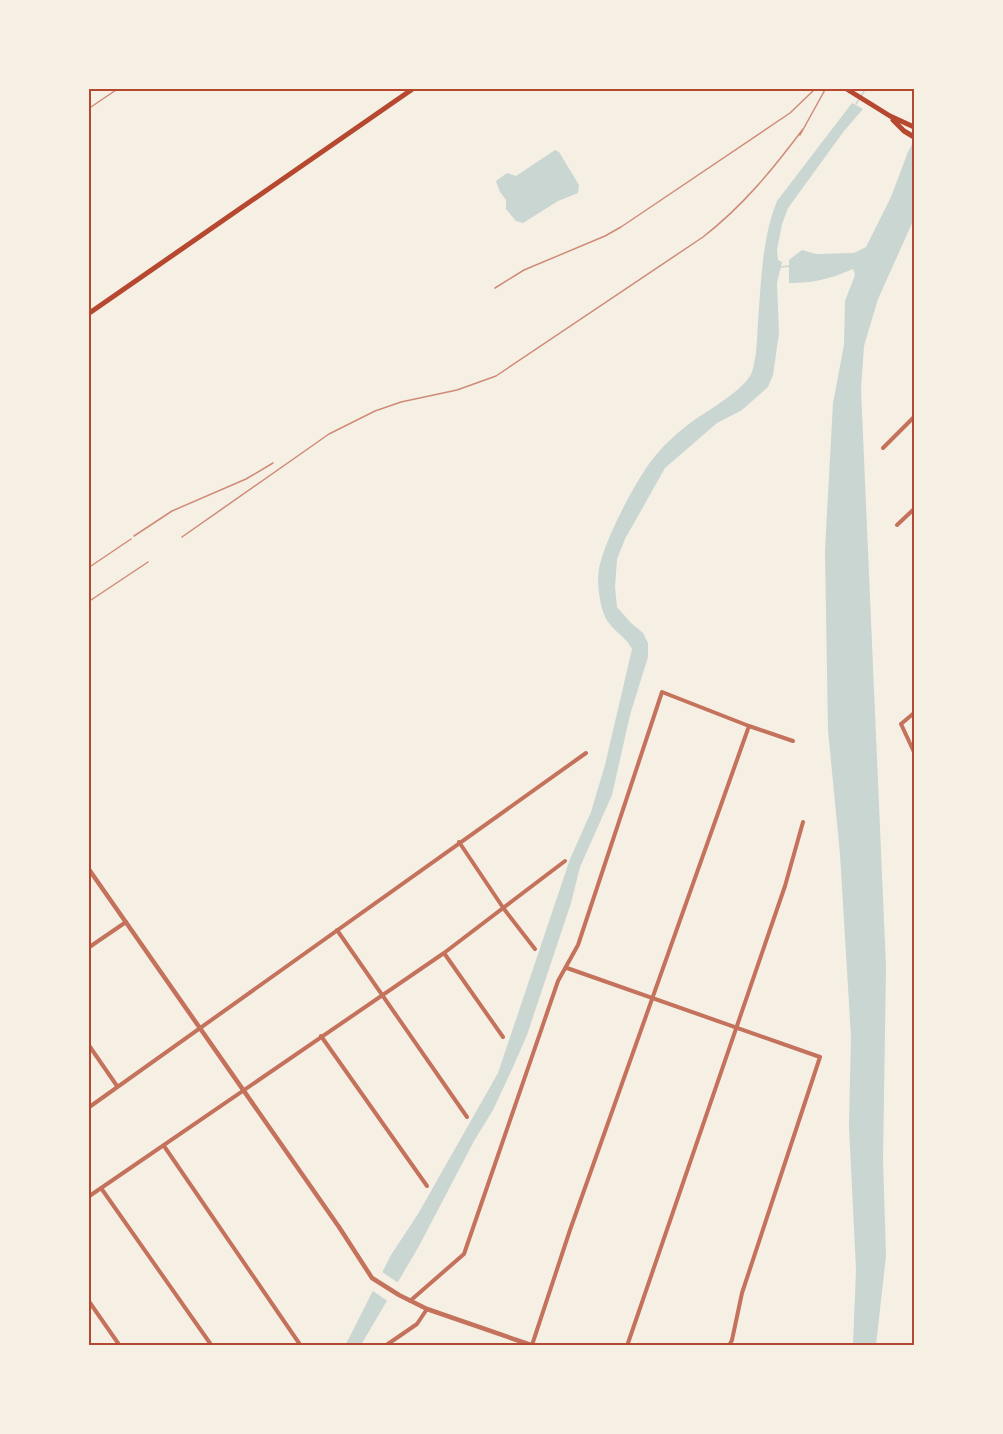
<svg xmlns="http://www.w3.org/2000/svg" width="1003" height="1434" font-family="Figtree,sans-serif">
  <style>
    .water { fill: #c9d6d2 }
    .pier { fill: #f6efe4 }
    .lines { fill: none; stroke-linecap: round; stroke-linejoin: round }
    .stream { stroke: #c9d6d2; stroke-width: 1.5 }
    .minor { stroke: #c5725c; stroke-width: 4 }
    .tertiary { stroke: #c5725c; stroke-width: 4.5 }
    .primary { stroke: #b5482f; stroke-width: 5 }
    .rail { stroke: #cf8b77; stroke-width: 1.5 }
    .neatline { fill: none; stroke: #b5482f; stroke-width: 2 }
  </style>
  <rect width="100%" height="100%" fill="#f6efe4"/>
  <path class="water" d="M 852,103 L 863,109 L 844,131 L 788,208 L 782,224 L 777,250 L 778,260 L 782,262 L 777,283 L 779,333 L 773,375 L 768,387 L 742,410 L 717,423 L 665,468 L 625,539 L 617,559 L 615,587 L 617,607 L 631,623 L 643,633 L 648,643 L 648,657 L 630,715 L 612,795 L 580,867 L 571,903 L 527,1035 L 513,1067 L 493,1110 L 474,1141 L 419,1246 L 361,1345 L 345,1346 L 391,1255 L 418,1214 L 498,1073 L 570,859 L 591,812 L 605,765 L 632,649 C 625,635 609,629 604,614 C 599,601 596,578 600,564 C 607,536 637,477 656,455 C 667,442 679,431 693,421 C 708,410 745,390 752,372 C 757,356 757,339 758,322 C 761,283 762,238 777,201 Z
    M 914,140 L 914,219 L 878,299 L 864,346 L 861,389 L 886,967 L 883,1160 L 886,1256 L 876,1345 L 853,1345 L 856,1270 L 849,1126 L 851,1037 L 840,854 L 828,730 L 825,550 L 833,403 L 844,345 L 845,301 L 855,275 L 853,269 C 829,279 815,283 789,283 L 789,260 L 802,250 L 816,254 L 854,253 L 866,247 L 891,197 L 908,152 Z
    M 555,150 L 559,152 L 579,185 L 578,193 L 558,201 L 523,223 L 516,221 L 506,209 L 506,200 L 500,192 L 496,181 L 507,173 L 516,176 Z"/>
  <path class="pier" d="M 379,1270 L 400,1284 L 389,1302 L 370,1289 Z"/>
  <g class="lines">
    <path class="stream" d="M 856,104 L 866,88
      M 780,267 L 790,266"/>
    <path class="minor" d="M 883,448 L 914,417
      M 897,525 L 914,509
      M 914,713 L 901,724 L 914,752
      M 459,842 L 504,909 L 535,949
      M 337,930 L 467,1117
      M 88,948 L 126,922
      M 444,953 L 503,1037
      M 567,968 L 820,1057 L 742,1293 L 732,1340 L 729,1346
      M 321,1036 L 427,1186
      M 88,1044 L 117,1086
      M 88,1108 L 586,753
      M 164,1146 L 301,1346
      M 101,1188 L 212,1346
      M 88,1197 L 444,953 L 565,861
      M 88,1300 L 120,1346
      M 410,1301 L 464,1254 L 558,981 L 578,945 L 662,692 L 749,726 L 793,741
      M 532,1345 L 570,1230 L 749,726
      M 385,1346 L 417,1324 L 427,1309
      M 627,1346 L 785,886 L 803,822"/>
    <path class="tertiary" d="M 88,868 L 339,1227 L 372,1278 L 399,1295 L 427,1309 L 534,1346"/>
    <path class="primary" d="M 845,88 L 890,116 L 914,127
      M 893,120 L 904,131 L 914,137
      M 88,314 L 414,88"/>
    <path class="rail" d="M 88,109 L 119,88
      M 800,135 L 826,88
      M 495,288 L 524,270 L 605,236 L 621,227 L 790,113 L 816,88
      M 134,536 L 172,511 L 246,479 L 273,463
      M 182,537 L 329,434 L 375,411 L 401,402 L 457,390 L 496,376 L 703,237 C 743,206 773,169 803,129
      M 88,568 L 131,539
      M 88,602 L 148,562"/>
  </g>
  <rect width="1003" height="1434" fill="none" stroke="#f6efe4" stroke-width="180"/>
  <rect x="90" y="90" width="823" height="1254" class="neatline"/>
</svg>
